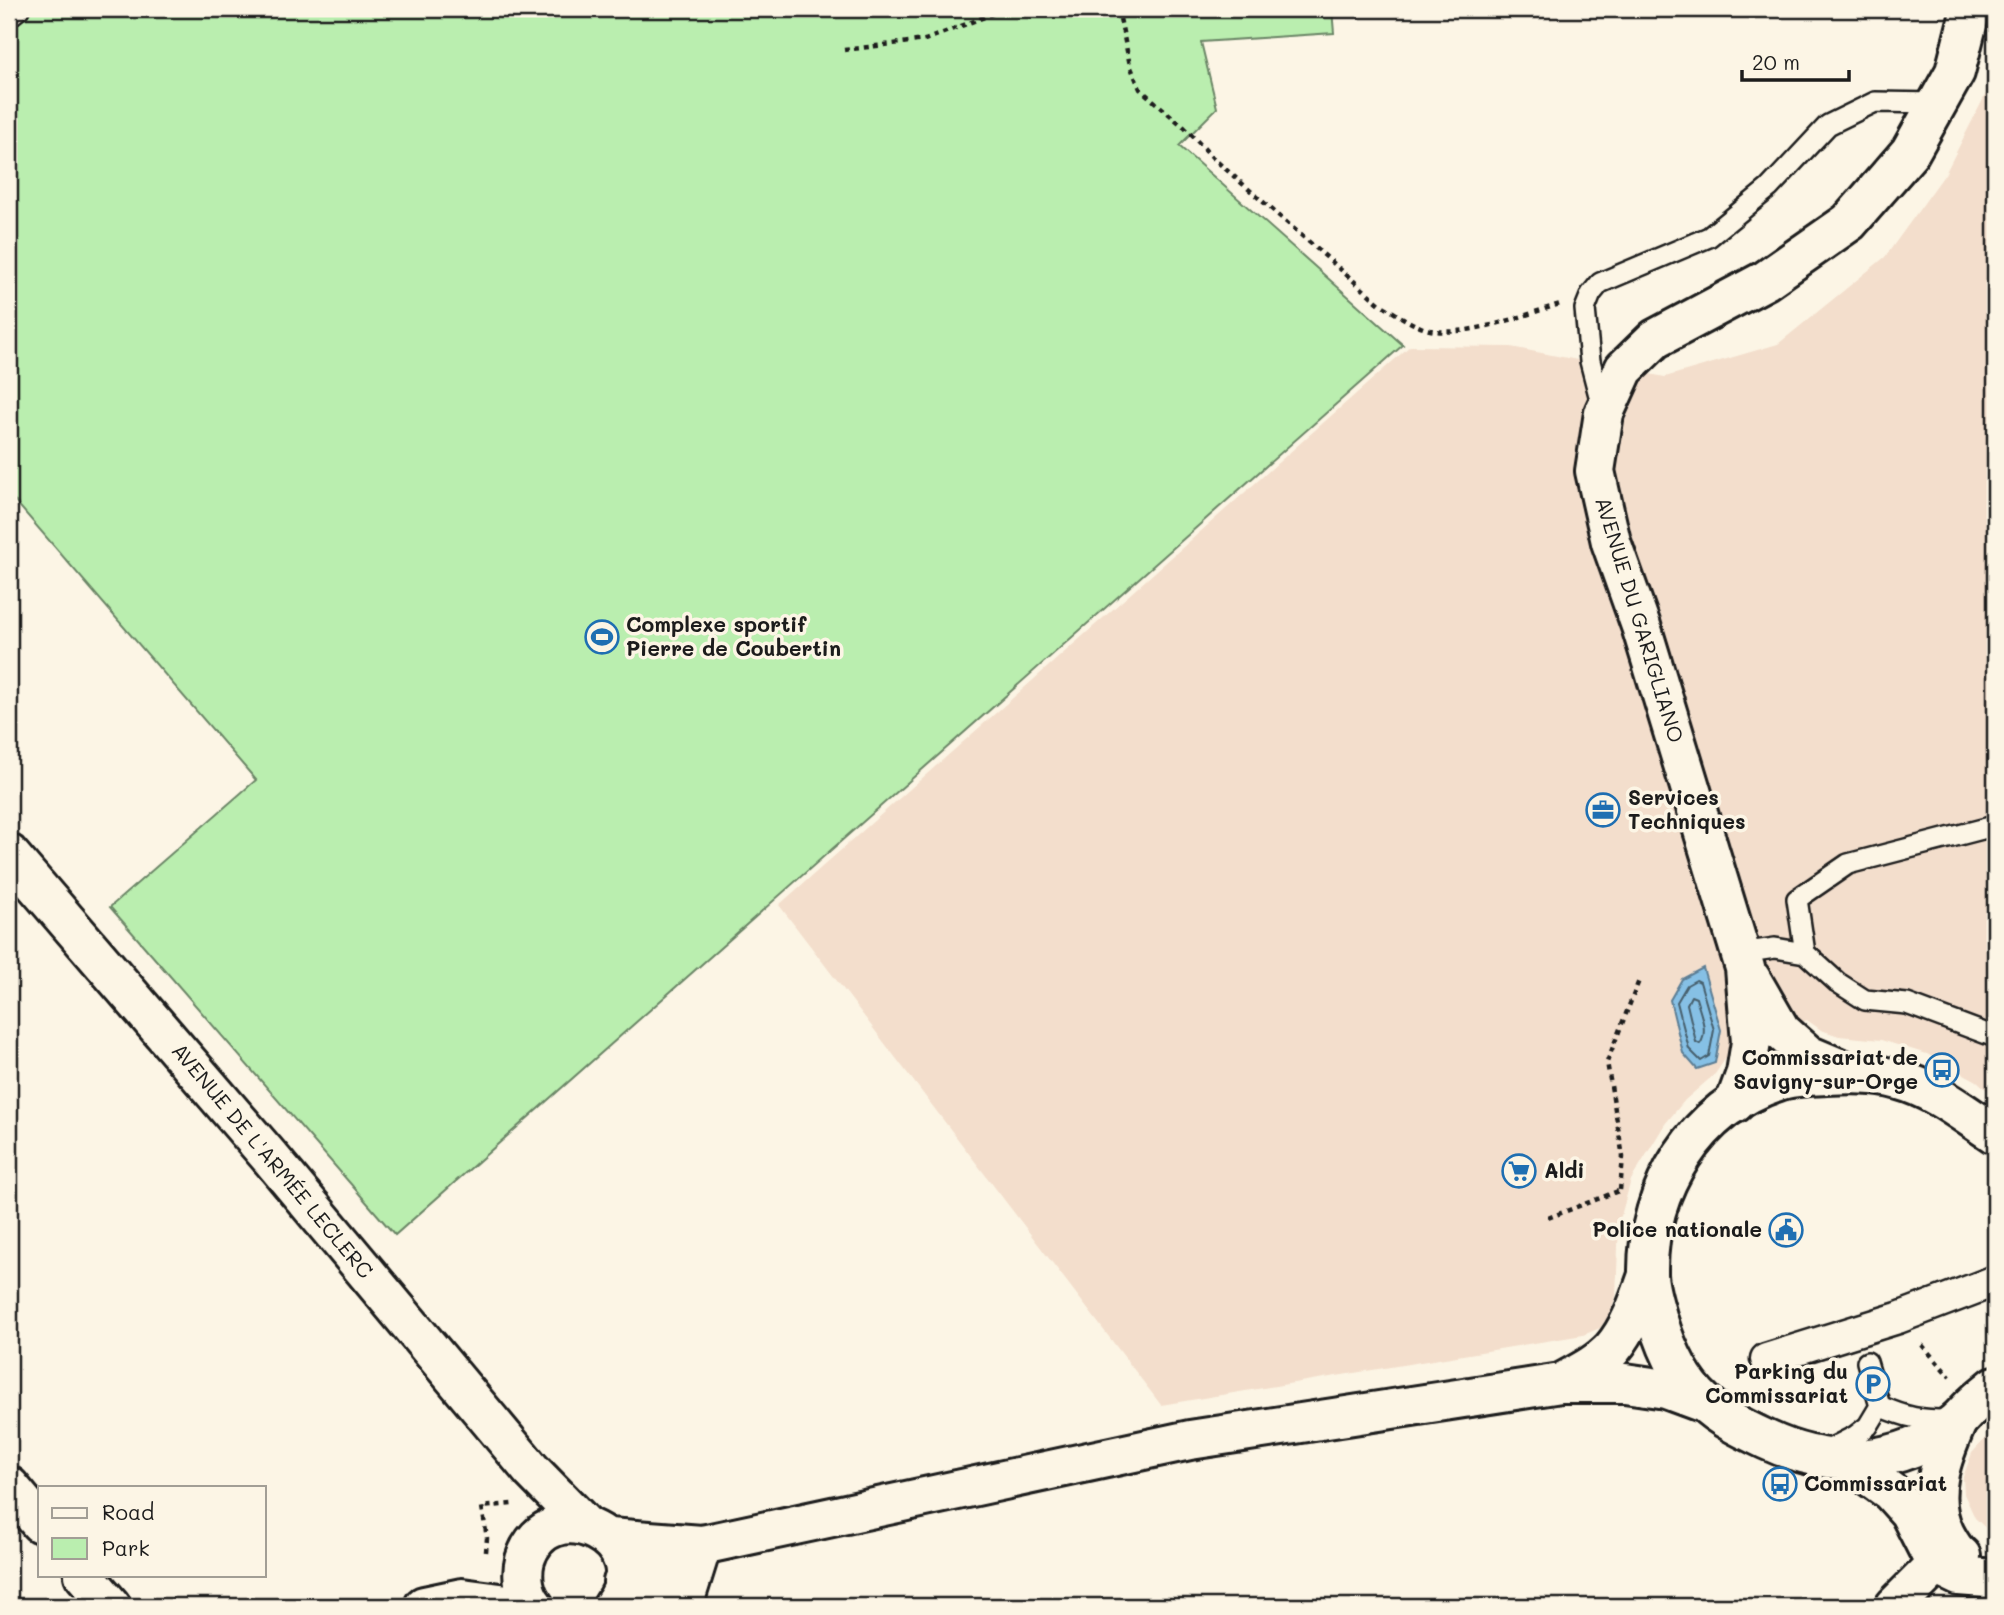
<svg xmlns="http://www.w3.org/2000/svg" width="2004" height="1615" font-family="Mali,sans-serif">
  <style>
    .built { fill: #f3decc }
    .green { fill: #baeeaf; stroke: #6b8566; stroke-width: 2 }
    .water { fill: #86c0e5; stroke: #5c7e95; stroke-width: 2 }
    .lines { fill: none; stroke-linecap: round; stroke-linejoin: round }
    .shore { stroke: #465e6c; stroke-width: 2 }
    .service-casing { stroke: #1c1c1c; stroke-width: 24 }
    .pedestrian-casing { stroke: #1c1c1c; stroke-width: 35 }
    .minor-casing { stroke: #1c1c1c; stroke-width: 44 }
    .tertiary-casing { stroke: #1c1c1c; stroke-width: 44 }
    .secondary-casing { stroke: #1c1c1c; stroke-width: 44 }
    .path { stroke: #1c1c1c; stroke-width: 4.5; stroke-dasharray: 5 5; stroke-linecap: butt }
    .service { stroke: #fcf5e5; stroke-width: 19 }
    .pedestrian { stroke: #fcf5e5; stroke-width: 30 }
    .minor { stroke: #fcf5e5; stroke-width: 38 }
    .tertiary { stroke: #fcf5e5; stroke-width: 38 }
    .secondary { stroke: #fcf5e5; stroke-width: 38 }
    .labels { text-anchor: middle; stroke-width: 7; stroke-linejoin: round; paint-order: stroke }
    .street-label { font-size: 21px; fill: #1c1c1c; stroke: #fcf5e5 }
    .poi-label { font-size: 21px; font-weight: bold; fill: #1c1c1c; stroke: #fcf5e5; text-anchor: start }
  </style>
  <rect width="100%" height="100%" fill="#fcf5e5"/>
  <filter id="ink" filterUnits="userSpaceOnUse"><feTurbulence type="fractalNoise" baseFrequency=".0143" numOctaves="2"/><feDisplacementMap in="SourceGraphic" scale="14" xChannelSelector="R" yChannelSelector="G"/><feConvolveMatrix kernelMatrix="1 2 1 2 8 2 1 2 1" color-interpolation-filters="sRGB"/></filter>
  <g filter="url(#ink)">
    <path class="built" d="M 1995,65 L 1995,1097 L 1977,1081 L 1927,1054 L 1881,1040 L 1839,1036 L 1821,1030 L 1807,1020 L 1728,1055 L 1715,1074 L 1685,1100 L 1665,1124 L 1631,1180 L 1619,1223 L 1616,1296 L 1609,1315 L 1600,1328 L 1583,1335 L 1161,1405 L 779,905 L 1410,346 L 1511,347 L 1665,377 L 1778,344 L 1885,257 L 1945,174 L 1992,82 Z
      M 1995,1428 L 1995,1537 L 1975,1518 L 1964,1494 L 1963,1477 L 1972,1453 Z"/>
    <path class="green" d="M 9,9 L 1332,9 L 1334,33 L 1201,42 L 1217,108 L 1179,146 L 1403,345 L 395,1235 L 110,907 L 256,780 L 9,494 Z"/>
    <path class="water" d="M 1703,968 L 1721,1030 L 1715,1063 L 1697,1069 L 1683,1053 L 1670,1000 L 1682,979 Z"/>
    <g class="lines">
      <path class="shore" d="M 1696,980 L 1700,982 L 1714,1030 L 1709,1056 L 1701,1061 L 1689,1049 L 1677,1002 L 1687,985 Z
        M 1691,996 L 1696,998 C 1700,1013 1709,1031 1700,1044 L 1696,1042 L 1687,1004 Z"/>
      <defs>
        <path id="service" d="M 9,17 L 19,9
          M 1602,407 L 1590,361 L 1585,309 L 1591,294 L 1600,283 L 1709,237 L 1769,188 L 1828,125 L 1875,102 L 1938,103
          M 1741,953 L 1775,948 L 1805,953 L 1837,982 L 1865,1000 L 1907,1004 L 1995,1037
          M 1805,953 L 1797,899 L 1848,864 L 1990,827 L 1995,830
          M 1867,1362 L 1880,1406 C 1907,1418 1920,1420 1950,1420
          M 1826,1451 L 1855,1436 L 1868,1426 L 1880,1406"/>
        <path id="pedestrian" d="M 1766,1359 L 1898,1318 L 1995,1281"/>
        <path id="minor" d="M 1751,979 L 1781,1031 L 1808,1055 L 1853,1074
          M 1735,1103 L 1746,1073 L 1751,1042 L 1745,968 L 1641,626 L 1611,542 L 1595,471 L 1604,413 L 1624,369 L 1655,339 L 1766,280 L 1849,222 L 1910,152 L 1955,72 L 1971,9
          M 1958,1420 C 1942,1456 1926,1496 1945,1534 C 1950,1543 1953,1550 1961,1556
          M 1847,1460 L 1891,1492 L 1909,1512 L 1936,1565 L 1959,1576 L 1995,1579
          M 9,1486 L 40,1523
          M 84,1575 L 111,1606
          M 1895,1606 L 1936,1565"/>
        <path id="tertiary" d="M 9,854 L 274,1162 L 532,1471 L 586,1526
          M 623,1582 L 658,1594 L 669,1606
          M 686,1606 L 687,1593 L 702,1545"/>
        <path id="secondary" d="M 1995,1134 C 1964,1114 1936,1090 1899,1080 C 1876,1073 1849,1074 1826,1075 C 1811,1076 1792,1076 1778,1081 C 1696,1108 1647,1189 1648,1273 C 1648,1288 1654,1305 1658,1320 C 1667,1350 1680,1380 1704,1402 C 1720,1418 1746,1430 1767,1440 C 1831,1470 1900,1466 1956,1422 C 1963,1416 1968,1409 1975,1403 C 1981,1397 1988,1392 1995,1386
          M 1561,1383 C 1579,1373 1598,1364 1612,1349 C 1630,1328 1639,1301 1648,1275
          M 609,1538 L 702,1545 L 1190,1440 L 1561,1383 L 1625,1383 L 1666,1389 L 1704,1403
          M 625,1574 L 662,1569 L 702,1545
          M 424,1606 L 462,1598 L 522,1606
          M 534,1606 C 524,1594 521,1576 525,1560 C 548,1485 662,1542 613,1606"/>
      </defs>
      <use href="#service" class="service-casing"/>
      <use href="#pedestrian" class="pedestrian-casing"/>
      <use href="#minor" class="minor-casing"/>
      <use href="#tertiary" class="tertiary-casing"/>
      <use href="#secondary" class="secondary-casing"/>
      <path class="path" d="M 1118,9 L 1130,65 L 1140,89 L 1184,127 L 1213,158 L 1380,304 C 1394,312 1407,322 1423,328 C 1459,341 1524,315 1560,304
        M 844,50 L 925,40 L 1005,9
        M 1620,1190 L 1623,1157 L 1607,1062 L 1640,978
        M 1548,1218 L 1621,1190
        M 1922,1345 L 1950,1377
        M 486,1552 L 487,1538 L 482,1507 L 512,1504"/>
      <use href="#service" class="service"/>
      <use href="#pedestrian" class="pedestrian"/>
      <use href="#minor" class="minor"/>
      <use href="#tertiary" class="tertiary"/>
      <use href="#secondary" class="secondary"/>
    </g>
  </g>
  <defs>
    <symbol id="stadium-ring" viewBox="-11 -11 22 22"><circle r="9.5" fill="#fcf5e5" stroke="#1f6fb2" stroke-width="1.5"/><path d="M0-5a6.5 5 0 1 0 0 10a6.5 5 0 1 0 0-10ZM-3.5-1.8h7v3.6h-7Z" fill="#1f6fb2"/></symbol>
    <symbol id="office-ring" viewBox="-11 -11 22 22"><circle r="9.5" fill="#fcf5e5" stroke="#1f6fb2" stroke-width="1.5"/><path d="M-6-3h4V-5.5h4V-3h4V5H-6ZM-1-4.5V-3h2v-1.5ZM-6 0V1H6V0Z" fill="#1f6fb2"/></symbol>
    <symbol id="bus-ring" viewBox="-11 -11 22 22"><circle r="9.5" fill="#fcf5e5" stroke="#1f6fb2" stroke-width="1.5"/><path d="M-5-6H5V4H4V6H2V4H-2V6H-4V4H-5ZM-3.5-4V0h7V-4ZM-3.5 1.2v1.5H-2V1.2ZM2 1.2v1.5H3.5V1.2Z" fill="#1f6fb2"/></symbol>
    <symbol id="supermarket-ring" viewBox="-11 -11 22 22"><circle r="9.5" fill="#fcf5e5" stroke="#1f6fb2" stroke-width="1.5"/><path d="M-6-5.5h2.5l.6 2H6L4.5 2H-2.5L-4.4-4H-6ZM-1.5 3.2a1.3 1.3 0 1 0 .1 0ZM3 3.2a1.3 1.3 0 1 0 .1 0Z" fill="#1f6fb2"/></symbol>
    <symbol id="civic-ring" viewBox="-11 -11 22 22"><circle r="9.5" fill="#fcf5e5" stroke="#1f6fb2" stroke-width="1.5"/><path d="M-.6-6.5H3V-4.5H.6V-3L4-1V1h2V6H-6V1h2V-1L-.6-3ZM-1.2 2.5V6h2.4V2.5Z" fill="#1f6fb2"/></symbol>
    <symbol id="parking-ring" viewBox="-11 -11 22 22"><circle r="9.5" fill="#fcf5e5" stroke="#1f6fb2" stroke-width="1.5"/><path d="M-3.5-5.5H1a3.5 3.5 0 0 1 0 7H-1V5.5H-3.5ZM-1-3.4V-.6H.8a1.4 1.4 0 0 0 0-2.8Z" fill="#1f6fb2"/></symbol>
  </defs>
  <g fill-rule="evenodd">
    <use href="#stadium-ring" x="583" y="618" width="38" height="38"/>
    <use href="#office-ring" x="1584" y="791" width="38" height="38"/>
    <use href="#bus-ring" x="1923" y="1051" width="38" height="38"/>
    <use href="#supermarket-ring" x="1500" y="1152" width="38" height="38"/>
    <use href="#civic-ring" x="1767" y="1211" width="38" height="38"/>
    <use href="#parking-ring" x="1854" y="1365" width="38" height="38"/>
    <use href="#bus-ring" x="1761" y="1465" width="38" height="38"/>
  </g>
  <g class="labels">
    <g class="street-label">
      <text transform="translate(1639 620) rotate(73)" y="7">AVENUE DU GARIGLIANO</text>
      <text transform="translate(272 1161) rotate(50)" y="7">AVENUE DE L'ARMÉE LECLERC</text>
    </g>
    <g class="poi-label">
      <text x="626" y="632">Complexe sportif<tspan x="626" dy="24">Pierre de Coubertin</tspan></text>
      <text x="1628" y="805">Services<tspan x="1628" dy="24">Techniques</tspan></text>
      <text x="1918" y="1065" text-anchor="end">Commissariat de<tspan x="1918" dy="24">Savigny-sur-Orge</tspan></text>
      <text x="1544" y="1178">Aldi</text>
      <text x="1762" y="1237" text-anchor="end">Police nationale</text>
      <text x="1848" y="1379" text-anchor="end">Parking du<tspan x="1848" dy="24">Commissariat</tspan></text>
      <text x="1804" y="1491">Commissariat</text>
    </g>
  </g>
  <rect width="2004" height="1615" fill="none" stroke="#fcf5e5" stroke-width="35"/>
  <rect x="18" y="18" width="1969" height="1580" fill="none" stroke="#1c1c1c" stroke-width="2.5" filter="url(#ink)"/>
  <rect x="38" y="1486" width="228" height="91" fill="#fcf5e5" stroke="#a29e95" stroke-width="2"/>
  <rect x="52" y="1508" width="35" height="10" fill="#fcf5e5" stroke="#a29e95" stroke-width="2"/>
  <text x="102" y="1520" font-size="21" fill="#1c1c1c">Road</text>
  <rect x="52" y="1538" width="35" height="21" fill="#baeeaf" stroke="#a29e95" stroke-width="2"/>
  <text x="102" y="1556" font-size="21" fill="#1c1c1c">Park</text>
  <path d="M1742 70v10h107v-10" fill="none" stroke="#1c1c1c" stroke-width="3.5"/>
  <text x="1752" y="70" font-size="21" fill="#1c1c1c" stroke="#fcf5e5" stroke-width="5" paint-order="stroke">20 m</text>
</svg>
